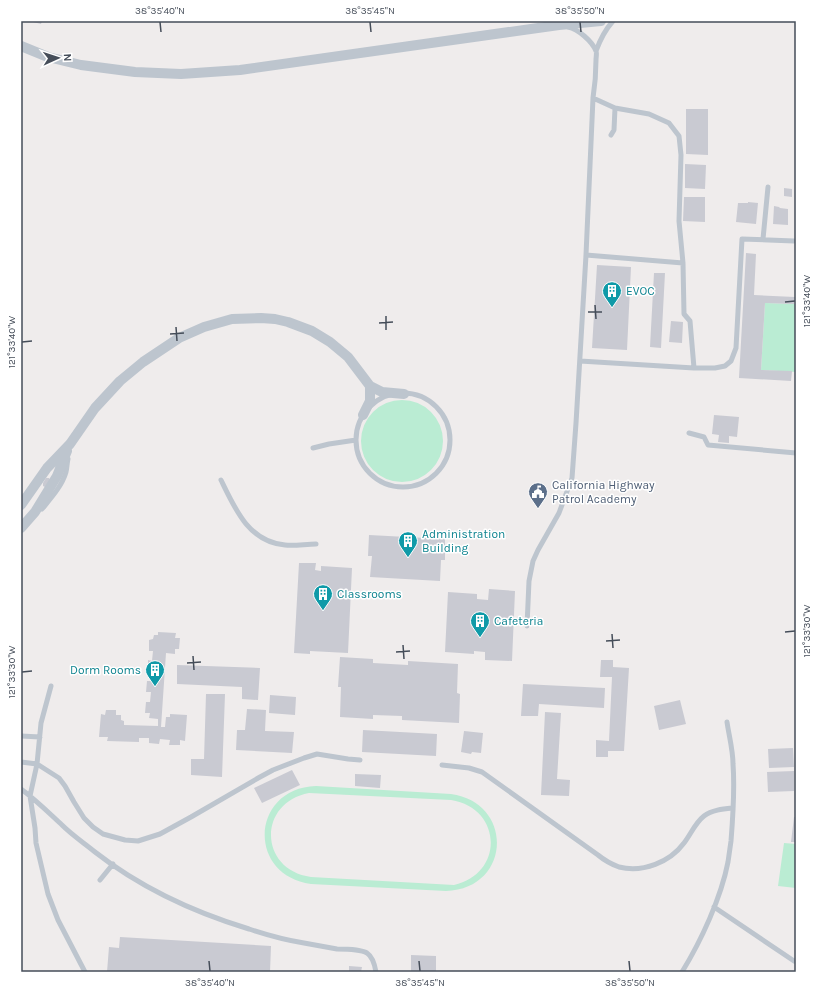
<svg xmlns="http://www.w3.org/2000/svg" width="817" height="993" font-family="Karla,sans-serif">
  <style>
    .green { fill: #baecd3; fill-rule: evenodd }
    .building { fill: #c9cad2 }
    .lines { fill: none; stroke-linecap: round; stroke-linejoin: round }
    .lane { stroke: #bdc5ce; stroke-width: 5 }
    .street { stroke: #bdc5ce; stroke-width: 10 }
    .ticks { fill: none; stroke: #454d59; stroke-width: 1.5 }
    .labels { text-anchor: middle; stroke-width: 3; stroke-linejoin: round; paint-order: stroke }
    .culture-label { font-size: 12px; fill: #0d838f; stroke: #fff; text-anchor: start }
    .service-label { font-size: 12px; fill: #4e5e75; stroke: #fff; text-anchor: start }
    .neatline { fill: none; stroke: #454d59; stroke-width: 1.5 }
    .ticks-label { font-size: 10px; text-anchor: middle; fill: #454d59 }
  </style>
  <rect width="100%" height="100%" fill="#efecec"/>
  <path class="green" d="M 765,303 L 796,304 L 796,372 L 761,370 Z
    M361 441a41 41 0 1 1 82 0a41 41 0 1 1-82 0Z
    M 316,786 L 451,794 C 515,803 511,889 446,891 L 311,884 C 246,875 251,788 316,786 ZM 309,793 L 451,800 C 502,808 505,873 454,885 L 311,877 C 259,870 257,803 309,793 Z
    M 784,843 L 796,844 L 796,888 L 778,886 Z"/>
  <path class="building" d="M 33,21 L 42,21 L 41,24 L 33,22 Z
    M 686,109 L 708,109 L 708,155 L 686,154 Z
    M 685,164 L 706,165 L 705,189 L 685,188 Z
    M 784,188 L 792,189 L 792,197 L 784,196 Z
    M 684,197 L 705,197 L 705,222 L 683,221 Z
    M 748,202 L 758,203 L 756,224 L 736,222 L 738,203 L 748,203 Z
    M 774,206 L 779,207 L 780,208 L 788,209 L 788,225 L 773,224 Z
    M 746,253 L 756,254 L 754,295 L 795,297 L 794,304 L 765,303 L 761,370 L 792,371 L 791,381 L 739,378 Z
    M 597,265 L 631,267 L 627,350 L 592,348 Z
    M 654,273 L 665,273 L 661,348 L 650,347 Z
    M 671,321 L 683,322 L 682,343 L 669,342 Z
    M 714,415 L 739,417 L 737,437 L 729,436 L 729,443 L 718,442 L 719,435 L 712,434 Z
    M 46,478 L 49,478 L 50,480 L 45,487 L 43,486 L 43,483 Z
    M 369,535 L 445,539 L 445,560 L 441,560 L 440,581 L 370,577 L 372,556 L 368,556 Z
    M 299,563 L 316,563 L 315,570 L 321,571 L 321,566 L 352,568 L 348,653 L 310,651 L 310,654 L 294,653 Z
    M 489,589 L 515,591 L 512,661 L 485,660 L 485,652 L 474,651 L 474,654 L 445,652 L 448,592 L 477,594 L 477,599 L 488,600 Z
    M 158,632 L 176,633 L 175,638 L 180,638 L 179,649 L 175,649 L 175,654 L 166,653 L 161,727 L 165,727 L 166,717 L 170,717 L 170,714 L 187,715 L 185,741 L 180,740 L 180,745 L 169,745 L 170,740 L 160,739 L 159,744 L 149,743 L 149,738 L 139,738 L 139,742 L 107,741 L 108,737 L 99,737 L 101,714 L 105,715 L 106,710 L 116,710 L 116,715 L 121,715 L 121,720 L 124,721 L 124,725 L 158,726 L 158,719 L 149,718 L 150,713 L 145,713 L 146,702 L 150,702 L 151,692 L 146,692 L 147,681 L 151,681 L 152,672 L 148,671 L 148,660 L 152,661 L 153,651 L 149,651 L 149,640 L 153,639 L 154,635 L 158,635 Z
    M 340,657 L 373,659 L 373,663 L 408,665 L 408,661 L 458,664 L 457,693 L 460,694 L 459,723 L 402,720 L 402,716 L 373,715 L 373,719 L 340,717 L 341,687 L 338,687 Z
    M 601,660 L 613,660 L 613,667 L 629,668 L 624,751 L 608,751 L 608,757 L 596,757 L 596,740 L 609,741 L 612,677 L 600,677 Z
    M 177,665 L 260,668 L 258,700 L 242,699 L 242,687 L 177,684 Z
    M 523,684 L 605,688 L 604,708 L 539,704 L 538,716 L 521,716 Z
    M 206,694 L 225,694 L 222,777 L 191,775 L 191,759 L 204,759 Z
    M 270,695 L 296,697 L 295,715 L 269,713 Z
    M 680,700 L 686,724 L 659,730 L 654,706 Z
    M 247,709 L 266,710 L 265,731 L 294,732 L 292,753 L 236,750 L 237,730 L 245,730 Z
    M 545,712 L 561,713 L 557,779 L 570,780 L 569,796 L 541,795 Z
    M 363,730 L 437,734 L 436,756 L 362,752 Z
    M 464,731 L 483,733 L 481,753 L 472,752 L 471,754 L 461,752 Z
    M 793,748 L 794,767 L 769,768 L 768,749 Z
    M 292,770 L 300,785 L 262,803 L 254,788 Z
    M 794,771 L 794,791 L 768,792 L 767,772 Z
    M 355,774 L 381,775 L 380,788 L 355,786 Z
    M 794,817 L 796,817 L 796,842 L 791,842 Z
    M 120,937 L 271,946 L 270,972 L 107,972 L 109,947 L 119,948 Z
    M 411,955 L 436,956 L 436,972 L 411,972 Z
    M 349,966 L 362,967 L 361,972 L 349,972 Z"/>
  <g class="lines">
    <path class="lane" d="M 596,51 C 600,40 605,30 613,21
      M 593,98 L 615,108 L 614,130 L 611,135
      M 615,108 L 649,114 L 669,123 L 679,136 L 681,155 L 679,221 L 683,263
      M 763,239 L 768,187
      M 586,255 L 683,263 L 684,314 L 690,321 L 694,368
      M 580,361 L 694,368 L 715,368 L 725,366 L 731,361 L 736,348 L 742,239 L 794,241
      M356 440a47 47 0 1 1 94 0a47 47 0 1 1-94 0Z
      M 689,433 L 704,437 L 708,445 L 796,453
      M 313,448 L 329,444 L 356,440
      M 221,480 C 235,509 249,542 285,545 C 295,546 306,544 316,544
      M 42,509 C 51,498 62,486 66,472 C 67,468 67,463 68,459
      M 527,626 L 529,581 L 533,561 L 538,550 L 559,513 L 572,478 L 576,423 L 586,255 L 593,98 C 595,85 596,73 596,60 C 596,57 597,53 596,51 C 592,41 578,29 568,27
      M 51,686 L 41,723 L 37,764 L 30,796 L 35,828 L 36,843 L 48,894 L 58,920 L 85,972
      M 21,736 L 40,737
      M 21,762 L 37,764 L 59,778 L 65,786 L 74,802 L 84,818 L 93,827 L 103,834 L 125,840 L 138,841 L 160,834 L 191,817 L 260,777 L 273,770 L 304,758 L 317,754 L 348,759 L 360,760
      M 442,765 L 469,768 L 482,772 L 598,855 C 604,860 611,864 619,867 C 643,873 670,862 684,843 C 691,834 695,823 704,816 C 712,810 723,809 733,808
      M 21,789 C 36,800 49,813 62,825 C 72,835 84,843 95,852 C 141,888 193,912 249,929 C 267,935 285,940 304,943 C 315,945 326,947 337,949 C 345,949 360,949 367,953 C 373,957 375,966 376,972
      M 100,880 L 113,864
      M 714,907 L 794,961
      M 682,972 C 701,941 721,898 728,862 C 729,855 730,848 731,841 C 733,816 735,790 733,764 C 733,750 729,736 727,722"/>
    <path class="street" d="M 21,46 L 48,57 L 81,65 L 135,72 L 181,74 L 240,70 L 559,25 L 601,21
      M 363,415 L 370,401 L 370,386
      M 21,505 L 47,468 L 70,444 L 95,408 L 120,381 L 143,362 L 179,338 L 204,327 L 232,319 L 261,318 L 275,319 L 288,322 L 312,331 L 330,342 L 348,357 L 370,386 L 382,392 L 404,394
      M 21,528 L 35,512 L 57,476 L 67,451"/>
  </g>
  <path class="ticks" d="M 160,22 L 161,32M 370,22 L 371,32M 580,22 L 581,32M 785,302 L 795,301M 595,305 L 596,319M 588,312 L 602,312M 386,316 L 386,330M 379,323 L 393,322M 176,327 L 177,341M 170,334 L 184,333M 22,342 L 32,341M 785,632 L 795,631M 612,634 L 613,648M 606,641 L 620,640M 403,645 L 404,659M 396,652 L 410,651M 193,656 L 194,670M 187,663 L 201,662M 22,672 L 32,671M 209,961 L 210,971M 419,961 L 420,971M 629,961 L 630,971"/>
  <defs>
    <symbol id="building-pin" viewBox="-11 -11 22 30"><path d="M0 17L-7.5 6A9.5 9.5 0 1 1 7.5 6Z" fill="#0f9aa8" stroke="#fff"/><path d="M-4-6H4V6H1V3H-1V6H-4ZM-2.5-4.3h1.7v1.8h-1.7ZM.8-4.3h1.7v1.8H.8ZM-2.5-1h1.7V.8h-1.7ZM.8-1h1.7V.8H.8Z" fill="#fff"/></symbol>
    <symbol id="civic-pin" viewBox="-11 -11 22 30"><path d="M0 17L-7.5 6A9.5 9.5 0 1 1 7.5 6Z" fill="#5c6f8a" stroke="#fff"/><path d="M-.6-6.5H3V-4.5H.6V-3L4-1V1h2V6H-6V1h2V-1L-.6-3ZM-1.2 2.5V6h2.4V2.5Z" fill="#fff"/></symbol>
  </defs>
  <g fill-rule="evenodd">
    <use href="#building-pin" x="601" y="280" width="22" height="30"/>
    <use href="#civic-pin" x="527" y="481" width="22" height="30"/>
    <use href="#building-pin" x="397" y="530" width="22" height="30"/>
    <use href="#building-pin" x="312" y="583" width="22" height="30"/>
    <use href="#building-pin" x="469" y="610" width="22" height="30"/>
    <use href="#building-pin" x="144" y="659" width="22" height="30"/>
  </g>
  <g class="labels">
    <g class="culture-label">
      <text x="626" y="295">EVOC</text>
      <text x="422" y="538">Administration<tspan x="422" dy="14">Building</tspan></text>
      <text x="337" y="598">Classrooms</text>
      <text x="494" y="625">Cafeteria</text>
      <text x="141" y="674" text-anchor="end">Dorm Rooms</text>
    </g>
    <g class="service-label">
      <text x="552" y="489">California Highway<tspan x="552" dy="14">Patrol Academy</tspan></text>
    </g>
  </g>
  <rect width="817" height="993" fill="none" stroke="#ffffff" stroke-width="44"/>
  <g transform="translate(58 58) rotate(87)" stroke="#ffffff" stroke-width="3" paint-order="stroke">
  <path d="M0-3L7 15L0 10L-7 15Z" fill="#454d59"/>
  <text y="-6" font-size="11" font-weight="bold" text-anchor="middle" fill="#454d59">N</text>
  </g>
  <rect x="22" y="22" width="773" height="949" class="neatline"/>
  <g class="ticks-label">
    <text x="160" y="14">38°35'40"N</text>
    <text x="370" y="14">38°35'45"N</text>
    <text x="580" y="14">38°35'50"N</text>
    <text transform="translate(806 301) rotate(-90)" y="4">121°33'40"W</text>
    <text transform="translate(11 342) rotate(-90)" y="4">121°33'40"W</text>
    <text transform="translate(806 631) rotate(-90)" y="4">121°33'30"W</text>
    <text transform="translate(11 672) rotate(-90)" y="4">121°33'30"W</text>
    <text x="210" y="986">38°35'40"N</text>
    <text x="420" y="986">38°35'45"N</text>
    <text x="630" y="986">38°35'50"N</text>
  </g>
</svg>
